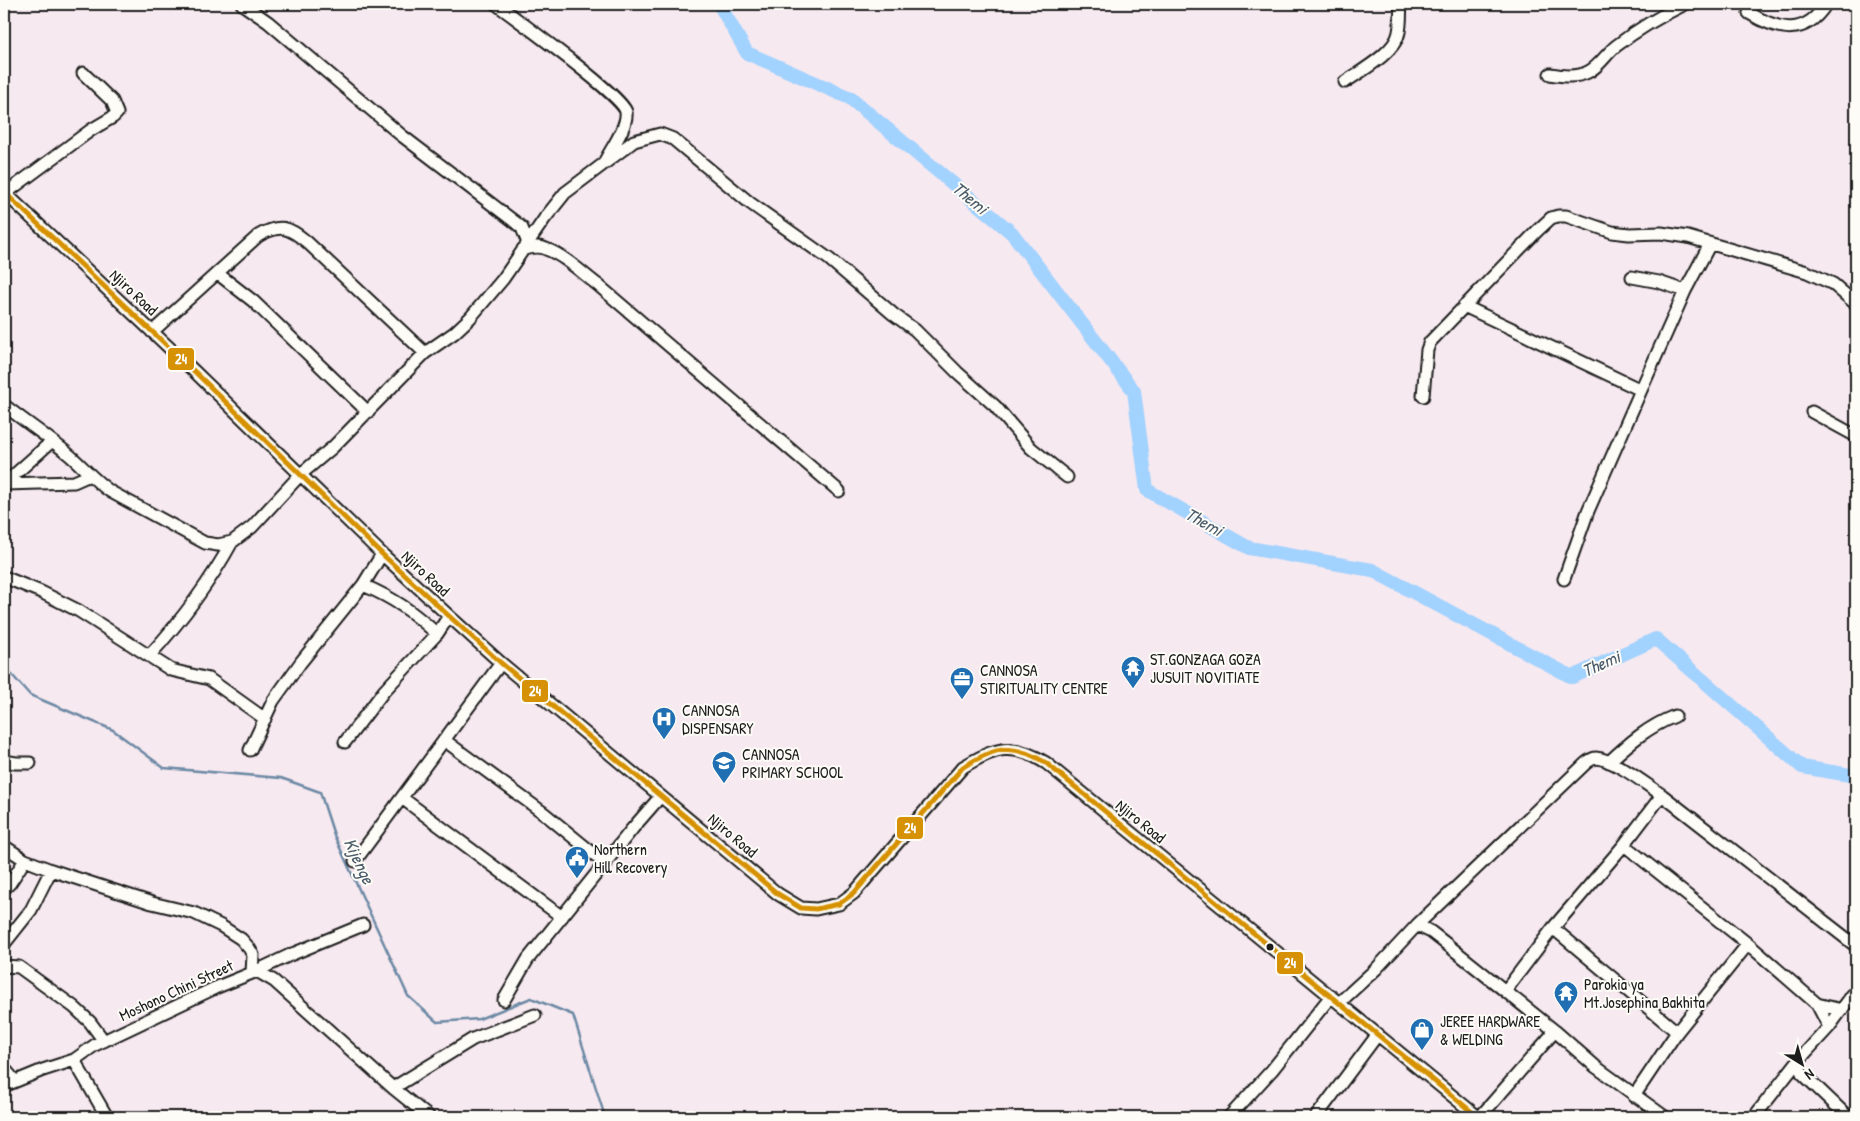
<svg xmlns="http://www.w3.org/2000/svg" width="1860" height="1121" font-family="'Patrick Hand',sans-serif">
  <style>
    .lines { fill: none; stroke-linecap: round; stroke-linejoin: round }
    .stream { stroke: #6c89a4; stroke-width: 2.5 }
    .river { stroke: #a2d2fe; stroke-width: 14 }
    .minor-casing { stroke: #1c1c1c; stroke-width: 15 }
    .minor { stroke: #fdfcf7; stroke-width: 11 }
    .bus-1-casing { stroke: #fdfcf7; stroke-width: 9 }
    .bus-1 { stroke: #d69104; stroke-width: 5 }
    .bus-dot { fill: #1c1c1c; stroke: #fdfcf7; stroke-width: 2 }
    .labels { text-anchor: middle; stroke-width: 4; stroke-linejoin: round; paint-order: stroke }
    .street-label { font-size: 16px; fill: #1c1c1c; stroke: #fdfcf7 }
    .poi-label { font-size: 16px; fill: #1c1c1c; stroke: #fdfcf7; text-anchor: start }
    .water-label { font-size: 18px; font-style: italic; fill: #4b5c6b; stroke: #fdfcf7 }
    .line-badge { stroke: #fdfcf7; stroke-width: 2 }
    .badge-label { font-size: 14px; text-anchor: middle; font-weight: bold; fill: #fff }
  </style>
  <rect width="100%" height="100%" fill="#f7e9f0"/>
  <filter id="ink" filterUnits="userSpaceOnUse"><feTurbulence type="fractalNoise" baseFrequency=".02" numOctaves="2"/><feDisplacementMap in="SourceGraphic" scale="10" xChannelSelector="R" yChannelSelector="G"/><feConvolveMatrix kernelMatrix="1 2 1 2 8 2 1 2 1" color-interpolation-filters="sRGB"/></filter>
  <g filter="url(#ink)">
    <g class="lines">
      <path class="stream" d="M 4,666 L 30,695 L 113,730 L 164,768 L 281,778 L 320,792 L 334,835 L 408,996 L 437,1022 L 479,1019 L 531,998 L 573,1015 L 605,1117"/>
      <path class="river" d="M 719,4 L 747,53 L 850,98 L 1012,233 L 1134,391 L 1147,490 L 1249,548 L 1372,570 L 1572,677 L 1656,639 L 1802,767 L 1856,776"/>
      <defs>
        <path id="minor" d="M 242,4 L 268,22 L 401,135 L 515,222 L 522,228 L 528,243
          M 496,4 C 515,18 624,97 626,112 C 628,126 611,149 605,161
          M 1749,13 C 1779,31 1805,37 1826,4
          M 1550,74 C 1562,76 1576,78 1588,72 C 1599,67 1606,54 1616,46 C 1638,29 1660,16 1685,4
          M 1345,82 C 1361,71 1396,52 1399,32 C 1401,23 1400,13 1401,4
          M 4,192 L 195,372 L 382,554 L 449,616 L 501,663 L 778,894 L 801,908 L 816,909 L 839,904 L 854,893 L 963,767 C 996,747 1012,742 1046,763 L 1478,1117
          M 6,193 L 91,130 L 113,117 L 117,113 L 112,101 L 83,73
          M 523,249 C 530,248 539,245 546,249 C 565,256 582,273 598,285 L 839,491
          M 217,273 L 253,301 L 368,412
          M 1632,277 L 1659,282 L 1685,291
          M 1464,306 L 1641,390
          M 152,332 L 258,236 C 280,223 289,227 307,242 L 425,353
          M 1423,396 L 1427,350 L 1430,342 L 1537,231 L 1551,218 L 1558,216 L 1566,216 L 1612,232 L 1629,234 L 1661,233 L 1688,237 L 1807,272 L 1833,284 L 1856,304
          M 4,405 C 24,421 47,436 67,453 C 82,465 94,481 111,492 L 205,543 L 218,545 L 232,542 L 252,527 L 301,474 L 333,447 L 425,353 L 454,333 L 470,318 L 503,279 L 545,218 L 565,193 L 634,141 L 660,134 L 673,139 L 750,203 L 829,259 L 893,314 L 915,330 L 957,372 L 995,406 L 1031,448 L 1067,477
          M 1812,412 L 1856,436
          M 4,484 L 51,442
          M 5,484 L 74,482 L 90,475
          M 4,577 L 41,592 L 79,611 L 171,670 L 209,679 L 265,719
          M 1564,579 L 1588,511 L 1641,390 L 1685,291 L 1710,244
          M 363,585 C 395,599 412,611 437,634
          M 149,656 C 181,621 209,584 232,542
          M 444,740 L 545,814 L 606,864
          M 345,742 L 384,691 L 437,634 L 449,616
          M 250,750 L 273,701 L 301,662 L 363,585 L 382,554
          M 4,761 L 16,763 L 30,763
          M 1609,762 C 1629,743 1649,726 1675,716
          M 402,798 L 562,917
          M 1624,845 L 1748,944 L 1817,1004 L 1842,1010
          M 4,846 L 25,860 L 51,870 L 152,903 L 194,913 L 221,926 L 241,939 L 249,948 L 253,955 L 252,973
          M 355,861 L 501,663
          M 4,889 L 10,883 L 25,860
          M 1417,925 L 1431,932 L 1449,946 L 1555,1031 L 1596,1067 L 1665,1117
          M 1553,928 L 1677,1032
          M 4,944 L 31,910 L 51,870
          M 4,966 L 19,967 L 74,1007 L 90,1022 L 104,1041
          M 257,971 L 274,981 L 393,1088 L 429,1117
          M 1506,990 L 1553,928 L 1624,845 L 1662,795
          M 504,1000 L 528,959 L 633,828 L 660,797
          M 1340,1002 L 1376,969 L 1417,925 L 1586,763 C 1589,761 1592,758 1596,758 C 1614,759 1647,785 1662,795 L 1856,946
          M 1817,1004 L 1829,1027
          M 74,1060 L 107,1117
          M 1798,1061 L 1802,1073 L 1848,1117
          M 4,1068 L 15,1081
          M 4,1086 L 43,1070 L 74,1060 L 95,1045 L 215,988 L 252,973 L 290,955 L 363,925
          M 393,1088 L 473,1039 L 535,1015
          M 1634,1096 L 1677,1032 L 1748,944
          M 1229,1117 L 1272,1070 L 1331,996
          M 1316,1117 L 1378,1034
          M 1480,1117 L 1555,1031
          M 1754,1117 L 1798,1061 L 1829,1027 L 1856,990"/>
      </defs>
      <use href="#minor" class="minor-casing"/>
      <use href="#minor" class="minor"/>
      <defs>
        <path id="bus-1" d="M 4,192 L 195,372 L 382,554 L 449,616 L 501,663 L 778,894 L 801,908 L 816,909 L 839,904 L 854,893 L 963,767 C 996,747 1012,742 1046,763 L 1478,1117"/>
      </defs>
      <use href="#bus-1" class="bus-1-casing"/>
      <use href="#bus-1" class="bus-1"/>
    </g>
  </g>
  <defs>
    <symbol id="temple-pin" viewBox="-11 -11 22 30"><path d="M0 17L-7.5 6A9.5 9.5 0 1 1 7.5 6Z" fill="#1f6fb2" stroke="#fdfcf7"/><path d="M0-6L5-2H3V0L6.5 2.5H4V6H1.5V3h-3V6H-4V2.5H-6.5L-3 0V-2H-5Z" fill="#fff"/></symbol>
    <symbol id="office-pin" viewBox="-11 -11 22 30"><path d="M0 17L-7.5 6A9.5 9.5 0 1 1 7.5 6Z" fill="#1f6fb2" stroke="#fdfcf7"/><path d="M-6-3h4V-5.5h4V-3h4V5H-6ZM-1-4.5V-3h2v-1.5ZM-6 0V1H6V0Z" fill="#fff"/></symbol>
    <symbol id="hospital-pin" viewBox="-11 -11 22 30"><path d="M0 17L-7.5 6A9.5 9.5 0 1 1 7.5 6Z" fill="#1f6fb2" stroke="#fdfcf7"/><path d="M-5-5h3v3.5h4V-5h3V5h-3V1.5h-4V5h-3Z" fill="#fff"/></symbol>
    <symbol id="school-pin" viewBox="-11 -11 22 30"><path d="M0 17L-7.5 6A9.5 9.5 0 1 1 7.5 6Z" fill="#1f6fb2" stroke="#fdfcf7"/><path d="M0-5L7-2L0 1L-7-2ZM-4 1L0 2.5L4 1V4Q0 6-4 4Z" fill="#fff"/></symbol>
    <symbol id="civic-pin" viewBox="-11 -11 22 30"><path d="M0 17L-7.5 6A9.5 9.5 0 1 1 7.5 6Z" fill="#1f6fb2" stroke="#fdfcf7"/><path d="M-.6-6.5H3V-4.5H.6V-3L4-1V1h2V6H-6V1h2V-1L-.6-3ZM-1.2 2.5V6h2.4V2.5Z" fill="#fff"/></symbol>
    <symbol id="shop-pin" viewBox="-11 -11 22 30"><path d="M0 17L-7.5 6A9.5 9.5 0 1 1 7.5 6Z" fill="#1f6fb2" stroke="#fdfcf7"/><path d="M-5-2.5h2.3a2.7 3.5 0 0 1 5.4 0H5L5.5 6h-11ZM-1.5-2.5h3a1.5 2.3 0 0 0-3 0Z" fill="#fff"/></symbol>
  </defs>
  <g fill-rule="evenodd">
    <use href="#temple-pin" x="1119" y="654" width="28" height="38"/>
    <use href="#office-pin" x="948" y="665" width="28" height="38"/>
    <use href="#hospital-pin" x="650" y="705" width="28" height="38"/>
    <use href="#school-pin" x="710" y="749" width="28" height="38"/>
    <use href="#civic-pin" x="563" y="844" width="28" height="38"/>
    <use href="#temple-pin" x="1552" y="979" width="28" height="38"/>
    <use href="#shop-pin" x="1408" y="1016" width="28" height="38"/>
  </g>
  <circle class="bus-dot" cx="1270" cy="947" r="4.5"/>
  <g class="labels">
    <g class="street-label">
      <text transform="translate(134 292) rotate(43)" y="6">Njiro Road</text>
      <text transform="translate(426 573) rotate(43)" y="6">Njiro Road</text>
      <text transform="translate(1141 821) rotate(39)" y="6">Njiro Road</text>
      <text transform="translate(733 835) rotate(40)" y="6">Njiro Road</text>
      <text transform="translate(176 990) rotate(-25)" y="6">Moshono Chini Street</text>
    </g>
    <g class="poi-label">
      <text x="1150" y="665">ST.GONZAGA GOZA<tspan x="1150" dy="18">JUSUIT NOVITIATE</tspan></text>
      <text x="980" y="676">CANNOSA<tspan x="980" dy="18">STIRITUALITY CENTRE</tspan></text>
      <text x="682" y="716">CANNOSA<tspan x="682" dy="18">DISPENSARY</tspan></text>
      <text x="742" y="760">CANNOSA<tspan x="742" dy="18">PRIMARY SCHOOL</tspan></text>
      <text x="594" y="855">Northern<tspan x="594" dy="18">Hill Recovery</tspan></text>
      <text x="1584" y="990">Parokia ya<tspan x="1584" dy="18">Mt.Josephina Bakhita</tspan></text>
      <text x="1440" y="1027">JEREE HARDWARE<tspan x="1440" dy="18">&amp; WELDING</tspan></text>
    </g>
    <g class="water-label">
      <text transform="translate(970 198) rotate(40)" y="6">Themi</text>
      <text transform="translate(1204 522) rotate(29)" y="6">Themi</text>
      <text transform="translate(1601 664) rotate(-24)" y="6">Themi</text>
      <text transform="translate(359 861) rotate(65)" y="6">Kijenge</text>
    </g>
  </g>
  <g class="line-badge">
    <rect x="167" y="347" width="28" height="24" rx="5" fill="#d69104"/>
    <rect x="521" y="679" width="28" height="24" rx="5" fill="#d69104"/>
    <rect x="896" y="816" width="28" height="24" rx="5" fill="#d69104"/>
    <rect x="1276" y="951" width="28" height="24" rx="5" fill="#d69104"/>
  </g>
  <g class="badge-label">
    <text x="181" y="364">24</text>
    <text x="535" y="696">24</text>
    <text x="910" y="833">24</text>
    <text x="1290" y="968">24</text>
  </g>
  <rect width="1860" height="1121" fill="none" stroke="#fdfcf7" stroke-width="20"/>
  <rect x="10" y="10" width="1840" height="1101" fill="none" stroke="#1c1c1c" stroke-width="2" filter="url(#ink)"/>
  <g transform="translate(1802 1064) rotate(143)" stroke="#fdfcf7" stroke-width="4" paint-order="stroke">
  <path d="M0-4L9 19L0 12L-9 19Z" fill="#1c1c1c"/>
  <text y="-8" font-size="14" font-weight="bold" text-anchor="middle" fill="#1c1c1c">N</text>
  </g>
</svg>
